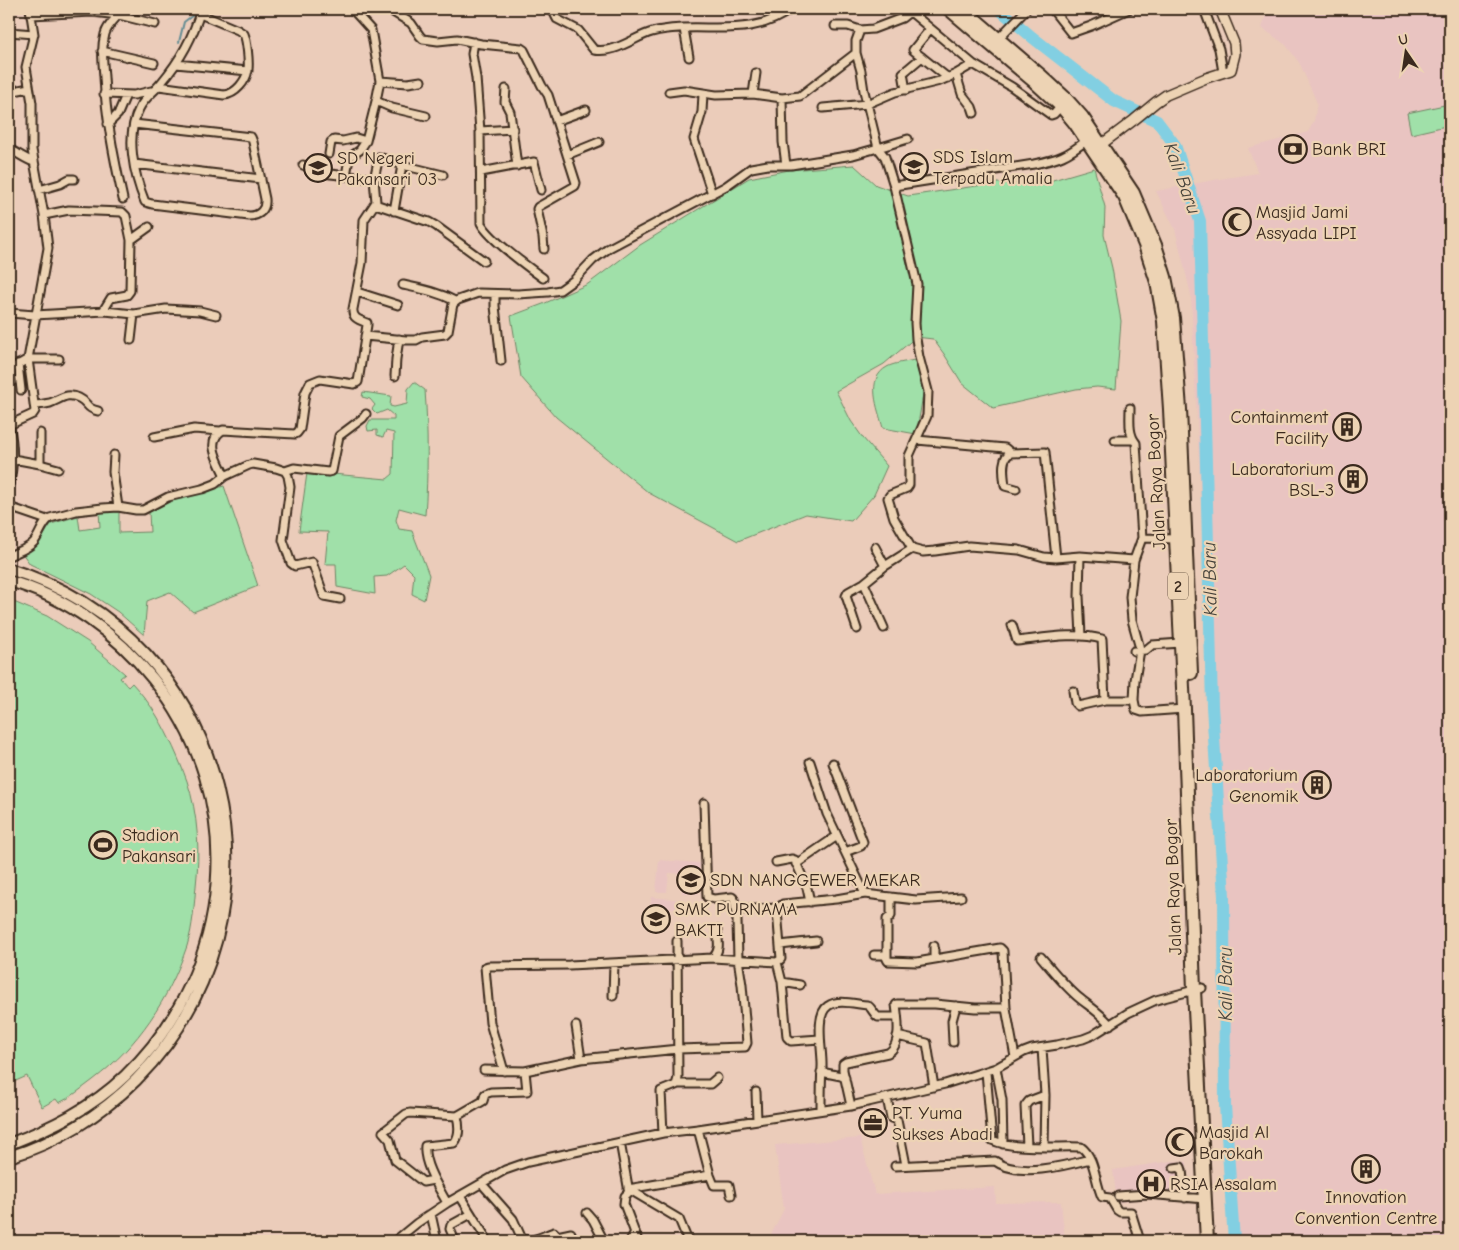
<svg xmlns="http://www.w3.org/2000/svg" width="1459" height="1250" font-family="'Comic Neue',sans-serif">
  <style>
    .built { fill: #e9c4c1 }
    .green { fill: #a0e0a9; stroke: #6e8564 }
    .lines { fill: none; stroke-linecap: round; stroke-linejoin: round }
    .stream { stroke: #668d94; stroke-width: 2 }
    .river { stroke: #82cfe2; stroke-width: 12 }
    .street-casing { stroke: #3b2a1e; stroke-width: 11 }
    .secondary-casing { stroke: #3b2a1e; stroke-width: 12 }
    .primary-casing { stroke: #3b2a1e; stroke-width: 14 }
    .highway-casing { stroke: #3b2a1e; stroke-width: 16 }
    .street { stroke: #edd3b4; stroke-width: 7 }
    .secondary { stroke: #edd3b4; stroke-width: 9 }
    .primary { stroke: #edd3b4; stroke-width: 10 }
    .highway { stroke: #edd3b4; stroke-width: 12 }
    .labels { text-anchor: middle; stroke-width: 4.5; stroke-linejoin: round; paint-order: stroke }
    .shield { fill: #edd3b4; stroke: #705d4b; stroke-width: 1 }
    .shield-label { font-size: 16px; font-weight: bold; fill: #3b2a1e }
    .poi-label { font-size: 18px; fill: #3b2a1e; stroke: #edd3b4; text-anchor: start }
    .street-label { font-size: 18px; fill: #3b2a1e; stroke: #edd3b4 }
    .water-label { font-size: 19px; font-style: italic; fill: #46433b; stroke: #edd3b4 }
  </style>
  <rect width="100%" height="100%" fill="#ebccba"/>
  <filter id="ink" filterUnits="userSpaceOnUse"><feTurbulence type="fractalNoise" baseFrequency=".02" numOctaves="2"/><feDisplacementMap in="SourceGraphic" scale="10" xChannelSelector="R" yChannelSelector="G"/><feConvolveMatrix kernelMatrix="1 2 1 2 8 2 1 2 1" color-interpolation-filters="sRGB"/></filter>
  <g filter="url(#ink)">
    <path class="built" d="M 1268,9 L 1450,9 L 1450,1241 L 1236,1241 L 1191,295 L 1175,229 L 1156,191 L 1219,179 L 1258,173 L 1248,148 L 1308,132 L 1314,121 L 1317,103 L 1300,64 L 1286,45 L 1262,28 Z
      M 659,860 L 700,863 L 698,894 L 682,893 L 683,874 L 669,873 L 667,892 L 656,892 Z
      M 651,897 L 683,900 L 682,909 L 662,907 L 661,930 L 649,929 Z
      M 860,1138 L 875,1194 L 995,1187 L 996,1203 L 1061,1202 L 1065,1241 L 768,1241 L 784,1209 L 775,1145 Z
      M 1171,1161 L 1187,1162 L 1188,1200 L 1147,1198 L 1117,1203 L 1113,1170 Z"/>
    <path class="green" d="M 1449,104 L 1450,125 L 1411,134 L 1407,113 Z
      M 854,165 L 876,185 L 908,196 L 997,183 L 1039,184 L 1094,168 L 1105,207 L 1104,235 L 1112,268 L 1121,321 L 1116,389 L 1097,387 L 1076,389 L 993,408 L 962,383 L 944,354 L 933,339 L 916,337 L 884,364 L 836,391 L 851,421 L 863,438 L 887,466 L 874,495 L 851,521 L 806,514 L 738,541 L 649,493 L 556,417 L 521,377 L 511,316 L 543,304 L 588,284 L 640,245 L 749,178 L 789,170 Z
      M 914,360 L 925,381 L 920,413 L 916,434 L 883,428 C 878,409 865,379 887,367 C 894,363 906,362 914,360 Z
      M 414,382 L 425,390 C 428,432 428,473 425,515 L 399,508 L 396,520 L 399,529 L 412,531 L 429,575 L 424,600 L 412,594 L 414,574 L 404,564 L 387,576 L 374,577 L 375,594 L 337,587 L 336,564 L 325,564 L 328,532 L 299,531 L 307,473 L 311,472 L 387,479 L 393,474 L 394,433 L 386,431 L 383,437 L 377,435 L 377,430 L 368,431 L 367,426 L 370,420 L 394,420 L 394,416 L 387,410 L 377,414 L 372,409 L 375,405 L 370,399 L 362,397 L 363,392 L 391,396 L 390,406 L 394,407 L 407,404 L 408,389 Z
      M 224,486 L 258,586 L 193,612 L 170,592 L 147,601 L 144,635 L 118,612 L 91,594 L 30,564 L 22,553 L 37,546 L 51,524 L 78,516 L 80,530 L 100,527 L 99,511 L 119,512 L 119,533 L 150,532 L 149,512 L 172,500 Z
      M 9,600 L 47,616 L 88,642 L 125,674 L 120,678 L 128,687 L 132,683 C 141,693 150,704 157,716 C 169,736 179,759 187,781 C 198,814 200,851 196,886 C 194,906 193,926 187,946 C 169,999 138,1046 93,1080 C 82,1088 72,1097 59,1103 L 56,1099 L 42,1107 L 27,1076 L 9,1084 Z"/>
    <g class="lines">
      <path class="stream" d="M 179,42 L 184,22 L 193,15 L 195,9"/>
      <path class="river" d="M 999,9 L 1032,37 L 1114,101 L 1157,121 L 1175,145 L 1200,221 L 1212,706 L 1224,896 L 1225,1105 L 1234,1241"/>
      <defs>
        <path id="street" d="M 122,9 C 118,18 108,23 105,34 C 101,48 103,62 104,77 C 106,118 114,158 123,199
          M 352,9 L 371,30 L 380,81
          M 388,9 L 411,23 L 420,36 L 423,39 L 438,41 L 457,39 L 481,44 L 521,48 L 524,50 L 542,86 L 548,95 L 576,183 L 575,186 L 538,207 L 537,209 L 543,237 L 544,249
          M 552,9 L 557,19 L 578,30 L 594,50 C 615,54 634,37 652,32 C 699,20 749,41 791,9
          M 907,9 L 973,64 L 1012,87 L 1051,115 L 1054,114 L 1061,106
          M 1052,9 L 1071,33 L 1091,26 L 1129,9
          M 1204,9 L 1219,49 L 1223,72
          M 31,15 L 92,12 L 119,15 L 155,24
          M 835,26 L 848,26 L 860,30 L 873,29 L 902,18 L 913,9
          M 684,29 L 689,57
          M 930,29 L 913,50 L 948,78
          M 860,30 L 856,41 L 856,53 L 861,71 L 864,91 L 878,148 L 908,139
          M 9,32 L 34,34
          M 996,41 L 1027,9
          M 474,42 L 472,54 L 476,78 L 480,131 L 481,223 C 489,239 528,267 543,278
          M 102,51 L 154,63
          M 176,64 L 248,71
          M 756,73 L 753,94 L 782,98 L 800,96 L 856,53
          M 956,74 L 962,94 L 972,107 L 974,113
          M 421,81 L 408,83 L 380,81 L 376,101 L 392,108 L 426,116
          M 159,86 L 224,95 C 236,94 246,81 248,70 C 249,61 247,41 244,34 L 238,30 L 200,14
          M 506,89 L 505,102 L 510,112 L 517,166
          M 906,90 L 903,73 L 922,57
          M 9,92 L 29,88
          M 669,92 L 684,90 L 716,95 L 753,94
          M 104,94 L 134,95 L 151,91
          M 703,94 L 702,112 L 694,139 L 712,194
          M 782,98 L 783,142 L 786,165
          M 823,108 L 867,104 L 895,92 L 940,81 L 956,74 L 973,64
          M 556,121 L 586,110
          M 108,124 L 118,114 L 126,95
          M 134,124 L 251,137 L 253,142 L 265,199 C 266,209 260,216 249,216 L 152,204 L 145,202 C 134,175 125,136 139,109 C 144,98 154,92 161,83 C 179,62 194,35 201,9
          M 480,131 L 513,129
          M 9,149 C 18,153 25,159 34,162
          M 329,154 L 331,142 L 334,140 L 343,141 L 356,138 L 366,141
          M 567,155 L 599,142
          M 134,164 L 261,179
          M 303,165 L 322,173 L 374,179
          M 481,172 L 534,162 L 541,190
          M 346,176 L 349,158 L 360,150 L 366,141 L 376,101
          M 894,186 L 917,284 L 915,323 L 916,339 L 919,357 L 928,391 L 927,416 L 909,456 L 909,485 L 907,488 L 890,495 L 888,498 L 894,518 L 912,549 L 923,552 L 935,551 L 969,546 L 1019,550 L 1044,557 L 1056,558 L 1080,556 L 1134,560 L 1142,538 L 1176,539
          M 39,190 L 60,184 L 69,179 L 74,179
          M 375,204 L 429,222 L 436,226 L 484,261
          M 394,211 L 402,165
          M 44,215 L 69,210 L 122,212 L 126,216 L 131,240 L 130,291 L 127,295 L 111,298 L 103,311
          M 131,240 L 149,227
          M 403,285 C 422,289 438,292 455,301
          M 357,292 L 398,305
          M 495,294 L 495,306 L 501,361
          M 9,313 L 35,315 L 105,311 L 134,314 L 166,309 L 200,311 L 216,315
          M 365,336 L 406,340 L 416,340 L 422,337 L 445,334 L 448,331 L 453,304 L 458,300 L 478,293 L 518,294 L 548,292 L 560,290 L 574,280 L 593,260 L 609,248 L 726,186 L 751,168 L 768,165 L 791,165 L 853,155 L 878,148 L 885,157 L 894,186 L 1034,164 C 1059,159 1067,156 1087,140
          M 131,340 L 134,314
          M 18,364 L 21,390
          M 9,370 L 28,359 L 48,248 L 44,215 L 32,150 L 32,103 L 26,67 L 34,34 L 30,9
          M 395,376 L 396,359 L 399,339
          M 34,405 C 39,405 45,404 50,403 C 61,399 67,392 79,398 C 88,402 86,409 98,411
          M 1130,408 C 1130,420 1128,434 1136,443 L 1142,538
          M 40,433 L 40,464
          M 154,437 L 194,429 L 220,431
          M 917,440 L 1005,448 L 1011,453
          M 1115,440 L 1133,440
          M 114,455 L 113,472 L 118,507
          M 13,459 L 40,464 L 58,469
          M 285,471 L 294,468 L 328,472 L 332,471 L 339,436 L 363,418 L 366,414
          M 225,476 C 219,462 204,441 223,430 L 295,434 L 297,433 L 300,429 L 305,393 L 310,383 L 320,379 L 354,384 L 358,382 L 367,325 L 367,323 C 359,320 352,318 353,309 L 362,263 L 364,220 L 376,202 L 374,179 L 379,157 L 402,165 L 443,175
          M 9,486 C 14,465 14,446 9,425 L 33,414 L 35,411 L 28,359 L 59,359
          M 1016,489 L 1005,486 C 1004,476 1000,457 1011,453 L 1045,452 L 1056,558
          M 9,507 L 47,520
          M 875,547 L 885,566
          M 9,556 C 17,552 28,549 34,542 C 40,535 42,523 50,518 L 76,511 L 103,508 L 118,507 L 136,510 L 143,510 L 168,497 L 202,489 L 215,484 L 225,476 L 249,465 L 253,464 L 276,468 L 285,471 L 288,476 L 290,487 L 283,540 L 291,563 L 295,566 L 312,562 L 324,596 L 340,599
          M 1080,556 L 1079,596 L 1081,636
          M 1134,560 L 1130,597 L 1132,620 L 1139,645 L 1140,650 L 1135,680 L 1134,700 L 1136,710 L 1142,712 L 1184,709
          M 864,583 L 884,628
          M 1012,625 L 1017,641 C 1045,638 1075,632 1102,639 L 1105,700
          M 857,629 L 846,596 L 848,592 L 864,583 L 885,566 L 912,549
          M 1134,651 L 1146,650 L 1152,645 L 1181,643
          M 1073,691 L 1075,703 L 1078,706 L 1105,700 L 1134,700
          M 810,762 L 827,814 L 865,894
          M 833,763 L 863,842 L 861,846 L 845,852
          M 776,862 L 792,859 L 795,860 L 807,888 L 810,902
          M 796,864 L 837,836
          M 735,910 L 778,908
          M 780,945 L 816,941
          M 874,955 L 885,955 L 888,961 L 917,962 L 1000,948 L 1003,951 L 1006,1008
          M 1041,957 C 1053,971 1064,985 1078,997 C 1090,1007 1101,1013 1110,1025
          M 713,958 C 721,950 718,940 717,930
          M 887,959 L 887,919 L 891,916 L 891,897
          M 934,959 L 934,946
          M 777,962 L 781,959 L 777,910 L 778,908 L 783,904 L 836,899 L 865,894 L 916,900 L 961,897
          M 777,962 L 782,982 L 787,1037 L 791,1041 L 820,1039
          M 782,982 L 800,985
          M 613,996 L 614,963
          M 576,1026 L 581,1059
          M 897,1036 L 927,1043 L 934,1087
          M 953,1042 L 952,1021 L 956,1006
          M 1042,1048 L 1045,1095 L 1044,1146
          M 996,1068 L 1002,1100 L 1003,1144
          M 484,1070 L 525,1071 L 581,1059 L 678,1049 L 745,1047 L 747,1043 L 742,985 L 738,959 L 737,921 L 734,899 L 732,897 L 714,899 L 707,897 L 704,803
          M 504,1071 L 490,1023 L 485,967 L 488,966 L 569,965 L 713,958 L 777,962
          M 821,1072 L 841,1076 L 845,1078
          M 986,1072 L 992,1140 C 1013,1150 1057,1146 1081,1147 C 1095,1157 1095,1182 1102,1197 L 1110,1198 L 1117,1210 L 1120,1212 L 1131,1212 L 1140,1241
          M 677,1084 L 710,1084 L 717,1078
          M 756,1092 L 757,1120
          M 887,1098 L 891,1118 L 897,1120 L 906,1165
          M 851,1106 L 843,1070 L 843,1064 L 846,1062 L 888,1053 C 902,1045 898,1019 896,1005 L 897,1004 L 935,1004 L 975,1008 L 1006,1008 L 1015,1057
          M 821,1110 C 821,1095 821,1081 822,1067 C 823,1052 814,1015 828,1006 C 838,999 855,1004 867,1005 C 872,1007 873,1014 878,1017 L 897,1017
          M 698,1129 L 710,1175 L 714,1185 L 729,1185 L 731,1195
          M 663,1133 L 661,1091 L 676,1085 L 678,1078 L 677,941
          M 620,1142 L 629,1192 L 625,1196 L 624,1204 L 638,1241
          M 1027,1146 L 1025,1106 L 1029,1101 L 1045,1095
          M 895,1166 L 995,1161 C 1018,1178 1064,1166 1090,1159
          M 1174,1168 L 1181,1167 L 1182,1170 L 1185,1198
          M 434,1180 L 423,1182 L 395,1160 L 390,1140 L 383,1132 L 406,1114 L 410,1113 L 457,1116
          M 482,1184 L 513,1219 L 522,1239 C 533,1243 544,1235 554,1232 L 557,1236 L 571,1233
          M 628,1189 L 710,1175
          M 629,1192 L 632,1191 L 679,1219 L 688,1241
          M 460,1196 L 488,1241
          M 1118,1196 L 1147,1194 L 1205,1199
          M 447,1203 C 439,1188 423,1164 425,1146 L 454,1143 C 460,1136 459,1124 457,1116 L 483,1101 L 485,1094 L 491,1092 L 527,1091 L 525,1071
          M 587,1213 L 593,1220 L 604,1241
          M 431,1214 L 437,1241
          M 395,1241 L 417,1223 L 447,1203 L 505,1170 L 528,1162 L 663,1133 L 698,1129 L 851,1106 L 945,1084 L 996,1068 L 1024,1052 L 1032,1049 L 1057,1045 L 1083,1039 L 1093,1035 L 1128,1013 L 1156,1000 L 1202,988
          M 455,1241 L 450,1229 L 451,1225 L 471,1214
          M 630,1241 L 635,1232"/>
        <path id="secondary" d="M 1102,144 L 1134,120 L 1156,102 L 1166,95 L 1206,78 L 1231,70 L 1235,54 L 1234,43 L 1220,9"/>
        <path id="primary" d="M 9,569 C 232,636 299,916 136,1080 C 101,1115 56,1143 9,1157
          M 9,581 C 66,597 116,633 153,679 C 250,798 235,971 125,1076 C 92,1108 51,1128 9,1144
          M 9,1239 L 9,1241"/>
        <path id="highway" d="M 949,9 L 1035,82 L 1061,106 L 1075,123 L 1125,197 L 1145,245 L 1157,282 L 1164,321 L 1170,409 L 1184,709 L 1194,990 L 1207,1241
          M 963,9 L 1040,75 L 1066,99 L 1082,117 L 1133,193 L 1155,245 L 1165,277 L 1173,318 L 1180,409 L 1191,673"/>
      </defs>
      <use href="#street" class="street-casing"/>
      <use href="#secondary" class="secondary-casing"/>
      <use href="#primary" class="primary-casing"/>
      <use href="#highway" class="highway-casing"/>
      <use href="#street" class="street"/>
      <use href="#secondary" class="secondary"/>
      <use href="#primary" class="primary"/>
      <use href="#highway" class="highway"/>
    </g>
  </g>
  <defs>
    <symbol id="bank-ring" viewBox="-11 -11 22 22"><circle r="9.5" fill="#edd3b4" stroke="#3b2a1e" stroke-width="1.5"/><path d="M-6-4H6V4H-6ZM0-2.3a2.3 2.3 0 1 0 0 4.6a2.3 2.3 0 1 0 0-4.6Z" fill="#3b2a1e"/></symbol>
    <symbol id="school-ring" viewBox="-11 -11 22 22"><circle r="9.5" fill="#edd3b4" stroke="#3b2a1e" stroke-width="1.5"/><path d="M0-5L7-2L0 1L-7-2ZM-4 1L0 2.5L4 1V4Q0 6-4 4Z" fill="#3b2a1e"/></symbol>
    <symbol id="mosque-ring" viewBox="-11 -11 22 22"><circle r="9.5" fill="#edd3b4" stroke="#3b2a1e" stroke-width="1.5"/><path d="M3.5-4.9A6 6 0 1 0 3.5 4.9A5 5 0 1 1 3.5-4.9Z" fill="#3b2a1e"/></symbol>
    <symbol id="building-ring" viewBox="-11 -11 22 22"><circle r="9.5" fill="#edd3b4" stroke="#3b2a1e" stroke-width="1.5"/><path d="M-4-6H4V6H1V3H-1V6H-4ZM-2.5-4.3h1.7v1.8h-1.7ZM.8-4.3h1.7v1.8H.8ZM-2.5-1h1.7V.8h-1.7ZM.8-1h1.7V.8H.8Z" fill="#3b2a1e"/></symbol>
    <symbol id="stadium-ring" viewBox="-11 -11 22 22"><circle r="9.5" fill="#edd3b4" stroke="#3b2a1e" stroke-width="1.5"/><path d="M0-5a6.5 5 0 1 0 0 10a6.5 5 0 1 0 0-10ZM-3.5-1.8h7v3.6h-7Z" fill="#3b2a1e"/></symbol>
    <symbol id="university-ring" viewBox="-11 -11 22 22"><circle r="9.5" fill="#edd3b4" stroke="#3b2a1e" stroke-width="1.5"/><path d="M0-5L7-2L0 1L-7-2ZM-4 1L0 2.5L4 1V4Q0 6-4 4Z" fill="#3b2a1e"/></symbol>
    <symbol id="office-ring" viewBox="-11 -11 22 22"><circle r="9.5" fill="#edd3b4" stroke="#3b2a1e" stroke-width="1.5"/><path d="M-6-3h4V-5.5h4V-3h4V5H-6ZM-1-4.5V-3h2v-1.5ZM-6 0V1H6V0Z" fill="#3b2a1e"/></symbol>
    <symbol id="hospital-ring" viewBox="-11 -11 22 22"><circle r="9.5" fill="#edd3b4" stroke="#3b2a1e" stroke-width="1.5"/><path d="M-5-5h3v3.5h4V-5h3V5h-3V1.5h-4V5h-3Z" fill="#3b2a1e"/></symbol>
  </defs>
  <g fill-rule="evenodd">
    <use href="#bank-ring" x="1277" y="133" width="32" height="32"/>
    <use href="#school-ring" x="898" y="151" width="32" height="32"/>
    <use href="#school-ring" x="302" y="152" width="32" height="32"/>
    <use href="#mosque-ring" x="1221" y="206" width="32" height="32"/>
    <use href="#building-ring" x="1331" y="411" width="32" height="32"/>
    <use href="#building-ring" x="1337" y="463" width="32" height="32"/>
    <use href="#building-ring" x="1301" y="769" width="32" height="32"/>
    <use href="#stadium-ring" x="87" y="829" width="32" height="32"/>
    <use href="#school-ring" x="675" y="864" width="32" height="32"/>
    <use href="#university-ring" x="640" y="903" width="32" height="32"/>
    <use href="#office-ring" x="857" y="1107" width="32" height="32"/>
    <use href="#mosque-ring" x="1164" y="1126" width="32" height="32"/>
    <use href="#building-ring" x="1350" y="1153" width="32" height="32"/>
    <use href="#hospital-ring" x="1135" y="1168" width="32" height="32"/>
  </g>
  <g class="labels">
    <rect class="shield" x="1168" y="572.5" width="20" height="27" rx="4"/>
    <g class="shield-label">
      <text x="1178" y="592">2</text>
    </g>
    <g class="poi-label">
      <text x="1312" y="155">Bank BRI</text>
      <text x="933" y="163">SDS Islam<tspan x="933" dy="21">Terpadu Amalia</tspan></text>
      <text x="337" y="164">SD Negeri<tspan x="337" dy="21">Pakansari 03</tspan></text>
      <text x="1256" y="218">Masjid Jami<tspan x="1256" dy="21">Assyada LIPI</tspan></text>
      <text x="1328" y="423" text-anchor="end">Containment<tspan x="1328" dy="21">Facility</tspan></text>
      <text x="1334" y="475" text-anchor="end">Laboratorium<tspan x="1334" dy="21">BSL-3</tspan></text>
      <text x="1298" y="781" text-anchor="end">Laboratorium<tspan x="1298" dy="21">Genomik</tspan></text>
      <text x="122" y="841">Stadion<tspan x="122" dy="21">Pakansari</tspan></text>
      <text x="710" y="886">SDN NANGGEWER MEKAR</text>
      <text x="675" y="915">SMK PURNAMA<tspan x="675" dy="21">BAKTI</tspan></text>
      <text x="892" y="1119">PT. Yuma<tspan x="892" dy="21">Sukses Abadi</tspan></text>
      <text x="1199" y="1138">Masjid Al<tspan x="1199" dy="21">Barokah</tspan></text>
      <text x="1170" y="1190">RSIA Assalam</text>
      <text x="1366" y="1203" text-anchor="middle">Innovation<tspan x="1366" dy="21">Convention Centre</tspan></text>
    </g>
    <g class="street-label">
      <text transform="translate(1156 482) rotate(-93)" y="6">Jalan Raya Bogor</text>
      <text transform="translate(1173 887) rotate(-92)" y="6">Jalan Raya Bogor</text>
    </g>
    <g class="water-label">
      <text transform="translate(1183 178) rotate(70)" y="7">Kali Baru</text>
      <text transform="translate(1209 579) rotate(-91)" y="7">Kali Baru</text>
      <text transform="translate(1225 984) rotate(-90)" y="7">Kali Baru</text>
    </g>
  </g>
  <rect width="1459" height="1250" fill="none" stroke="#edd3b4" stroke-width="30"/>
  <rect x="15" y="15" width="1429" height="1220" fill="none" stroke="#3b2a1e" stroke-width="2" filter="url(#ink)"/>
  <g transform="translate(1406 52) rotate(347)" stroke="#edd3b4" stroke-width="4" paint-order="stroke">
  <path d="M0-4L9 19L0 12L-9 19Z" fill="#3b2a1e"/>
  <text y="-8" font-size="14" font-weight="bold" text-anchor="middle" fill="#3b2a1e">U</text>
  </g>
</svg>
